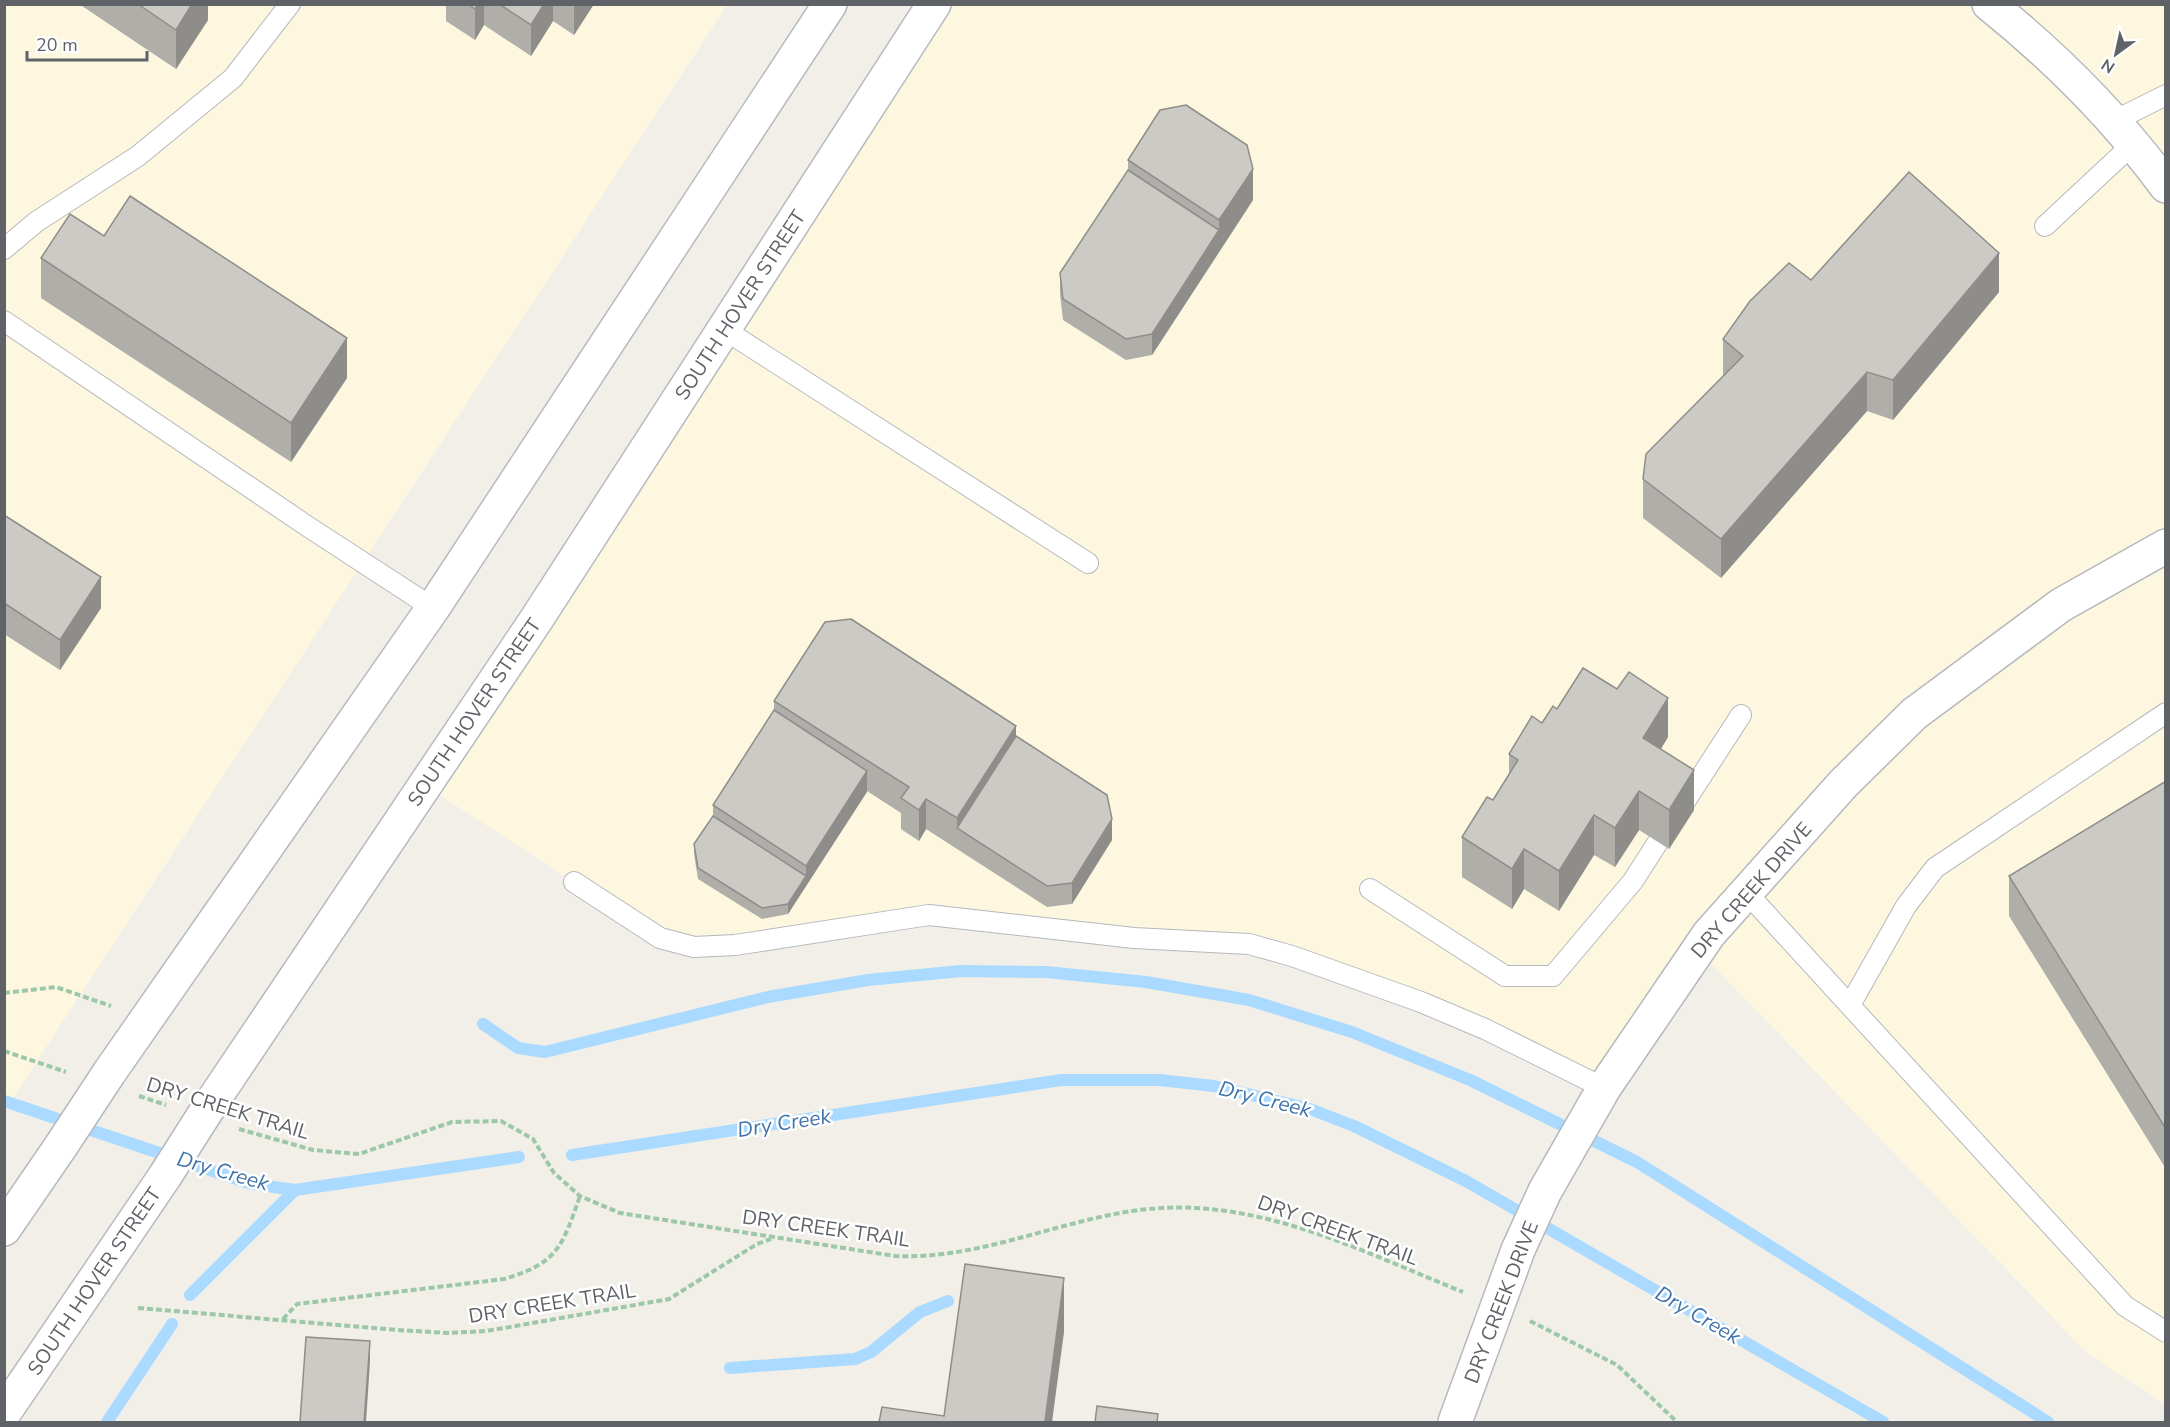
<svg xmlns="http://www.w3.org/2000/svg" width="2170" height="1427" font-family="'Nunito Sans',sans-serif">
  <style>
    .commercial { fill: #fef7e0 }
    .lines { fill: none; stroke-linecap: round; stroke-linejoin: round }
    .stream { stroke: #aadaff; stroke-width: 12 }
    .lane-casing { stroke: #b5b8bc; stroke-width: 22 }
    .street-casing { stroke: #b5b8bc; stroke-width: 36 }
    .secondary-casing { stroke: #b6babf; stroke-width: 36 }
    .path { stroke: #9cc7a9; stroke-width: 4; stroke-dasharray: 6 3; stroke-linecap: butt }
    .lane { stroke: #fff; stroke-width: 20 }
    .street { stroke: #fff; stroke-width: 33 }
    .secondary { stroke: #fff; stroke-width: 33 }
    .secondary-bridge-casing { stroke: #b6babf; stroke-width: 36; stroke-linecap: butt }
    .secondary-bridge { stroke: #fff; stroke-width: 33 }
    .wall { fill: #afaea9 }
    .shaded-wall { fill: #8f8d8a }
    .building { fill: #cccac5; stroke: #8f8d8a; stroke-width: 1.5 }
    .labels { text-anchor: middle; stroke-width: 5; stroke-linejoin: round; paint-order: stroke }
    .street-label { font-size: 20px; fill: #5f6368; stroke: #fff }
    .water-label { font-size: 21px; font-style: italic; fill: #4174aa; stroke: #fff }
  </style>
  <rect width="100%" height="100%" fill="#f1efe8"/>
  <path class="commercial" d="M 5,5 L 727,5 L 5,1110 Z
    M 934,5 L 2165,5 L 2165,1404 L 2088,1354 L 1698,950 L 1604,1088 L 1292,956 L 960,918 L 694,947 L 574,882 L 424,785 Z"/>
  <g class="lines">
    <path class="stream" d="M 483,1024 L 518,1048 L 545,1052 L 768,997 L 868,980 L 961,971 L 1046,972 L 1146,982 L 1249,1000 L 1352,1032 L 1470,1080 L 1637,1162 L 2048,1422
      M 4,1101 L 252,1184 L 295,1190 L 519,1157
      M 572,1155 L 1061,1080 L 1159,1080 L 1214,1086 L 1310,1109 L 1354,1126 L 1466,1181 L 1883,1422
      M 190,1295 L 295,1190
      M 730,1368 L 855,1359 L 871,1352 L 920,1312 L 948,1301
      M 107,1422 L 172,1324"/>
    <defs>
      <path id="lane" d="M 2114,121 L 2166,95
        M 2045,226 L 2133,144
        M 4,249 L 36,222 L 138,156 L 233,78 L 290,4
        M 4,321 L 307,526 L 433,608
        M 725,330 L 1088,563
        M 1684,803 L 1741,715
        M 574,882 L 660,938 L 694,947 L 735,945 L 929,915 L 1134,938 L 1249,944 L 1292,956 L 1421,1002 L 1485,1029 L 1604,1088
        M 1370,889 L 1505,976 L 1553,976 L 1633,881 L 1658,842
        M 1746,892 L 2125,1306 L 2166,1332
        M 1850,1005 L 1906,906 L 1935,868 L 2166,713"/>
      <path id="street" d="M 1989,4 C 2055,57 2116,118 2166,186
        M 1455,1422 L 1518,1250 L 1545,1191 L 1604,1088 L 1709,934 L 1843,784 L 1914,714 L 2061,605 L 2166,546"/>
      <path id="secondary" d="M 109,1073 L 433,608 L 830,4
        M 214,1099 L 536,620 L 934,4
        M 4,1229 L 61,1146
        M 4,1413 L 165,1176"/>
    </defs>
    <use href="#lane" class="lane-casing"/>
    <use href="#street" class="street-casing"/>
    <use href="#secondary" class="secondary-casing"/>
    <path class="path" d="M 4,993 L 56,987 L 111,1006
      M 4,1051 L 66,1072
      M 139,1096 L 166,1105
      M 239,1129 L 313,1150 L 359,1154 L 452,1122 L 501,1121 L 533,1139 L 554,1173 L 580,1196 L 620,1213 L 895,1256 C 975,1260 1053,1223 1132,1211 C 1250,1193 1356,1249 1463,1292
      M 138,1308 L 397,1330 L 449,1333 L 487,1331 L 669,1299 L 757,1244 L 771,1239
      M 283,1319 L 297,1304 L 504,1279 C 558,1263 562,1247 580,1196
      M 1530,1321 L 1617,1365 L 1677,1422"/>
    <use href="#lane" class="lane"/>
    <use href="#street" class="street"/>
    <use href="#secondary" class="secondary"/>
    <defs>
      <path id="secondary-bridge" d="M 61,1146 L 109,1073
        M 165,1176 L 214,1099"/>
    </defs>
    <use href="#secondary-bridge" class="secondary-bridge-casing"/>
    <use href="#secondary-bridge" class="secondary-bridge"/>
  </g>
  <path class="wall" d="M 79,4 L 208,4 L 208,20 L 176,69 Z
    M 446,4 L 594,4 L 574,35 L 553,21 L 531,56 L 484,25 L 475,40 L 446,21 Z
    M 1128,160 L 1253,200 L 1152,355 L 1126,360 L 1063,320 L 1060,294 L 1060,273 L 1128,170 Z
    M 41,258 L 347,378 L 291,462 L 41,298 Z
    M 1811,280 L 1999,292 L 1893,420 L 1867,411 L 1721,578 L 1643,518 L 1643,479 L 1723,376 L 1723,339 Z
    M 4,515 L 101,608 L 60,670 L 4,634 Z
    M 774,701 L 1016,736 L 1112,840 L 1072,904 L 1047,907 L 926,829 L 919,841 L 901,829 L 901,813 L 867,791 L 788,914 L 762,919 L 698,879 L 694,854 L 694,844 L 713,816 L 713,805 L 774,710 Z
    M 1557,709 L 1668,737 L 1661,749 L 1694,810 L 1669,849 L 1639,830 L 1615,867 L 1594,855 L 1559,911 L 1524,889 L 1512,909 L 1462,877 L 1462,837 L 1493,800 L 1509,775 L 1509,754 Z
    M 2166,781 L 2166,1169 L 2009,916 L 2009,876 Z"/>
  <path class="shaded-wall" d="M 192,4 L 208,4 L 208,20 L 176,69 L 176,30 Z
    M 478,4 L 484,4 L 484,25 L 475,40 L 475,9 Z
    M 544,4 L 553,4 L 553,21 L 531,56 L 531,25 Z
    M 574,4 L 594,4 L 574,35 Z
    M 1253,169 L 1253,200 L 1152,355 L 1152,334 L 1219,230 L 1219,220 Z
    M 1999,253 L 1999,292 L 1893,420 L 1893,380 Z
    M 347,338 L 347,378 L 291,462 L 291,423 Z
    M 1867,372 L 1867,411 L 1721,578 L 1721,539 Z
    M 101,577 L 101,608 L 60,670 L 60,640 Z
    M 1668,698 L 1668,737 L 1643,778 L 1643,738 Z
    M 1016,726 L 1016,757 L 957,828 L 957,818 Z
    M 1694,770 L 1694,810 L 1669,849 L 1669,810 Z
    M 867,771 L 867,792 L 788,914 L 788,904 L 806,876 L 806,866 Z
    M 1639,791 L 1639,830 L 1615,867 L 1615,828 Z
    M 926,799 L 926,829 L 919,841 L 919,810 Z
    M 1594,815 L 1594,855 L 1559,911 L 1559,871 Z
    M 1112,819 L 1112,840 L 1072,904 L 1072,883 Z
    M 1524,849 L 1524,889 L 1512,909 L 1512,869 Z
    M 1064,1278 L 1064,1332 L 1052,1422 L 1045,1422 Z
    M 370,1341 L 370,1362 L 366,1422 L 364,1422 Z"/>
  <path class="building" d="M 138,4 L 192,4 L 176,30 Z
    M 468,4 L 478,4 L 475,9 Z
    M 499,4 L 544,4 L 531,25 Z
    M 1186,105 L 1247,145 L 1253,169 L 1219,220 L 1128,160 L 1160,110 Z
    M 1128,170 L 1219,230 L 1152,334 L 1126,339 L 1063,299 L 1060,273 Z
    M 1909,172 L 1999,253 L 1893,380 L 1867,372 L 1721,539 L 1643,479 L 1646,454 L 1743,356 L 1723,339 L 1750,301 L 1789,263 L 1811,280 Z
    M 130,196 L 347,338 L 291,423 L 41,258 L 70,214 L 104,236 Z
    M 4,515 L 101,577 L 60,640 L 4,603 Z
    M 851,619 L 1016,726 L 957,818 L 926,799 L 919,810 L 901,798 L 909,787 L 774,701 L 825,622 Z
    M 1583,668 L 1617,689 L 1629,672 L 1668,698 L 1643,738 L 1694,770 L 1669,810 L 1639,791 L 1615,828 L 1594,815 L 1559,871 L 1524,849 L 1512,869 L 1462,837 L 1487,797 L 1493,800 L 1518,760 L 1509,754 L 1532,716 L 1542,723 L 1553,706 L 1557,709 Z
    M 774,710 L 867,771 L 806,866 L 713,805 Z
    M 1016,736 L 1107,795 L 1112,819 L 1072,883 L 1047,886 L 957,828 Z
    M 2166,781 L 2166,1129 L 2009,876 Z
    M 713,816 L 806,876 L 788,904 L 762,908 L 698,868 L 694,844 Z
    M 965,1264 L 1064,1278 L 1045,1421 L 1059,1422 L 879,1422 L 882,1407 L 944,1416 Z
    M 306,1337 L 370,1341 L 364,1422 L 300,1422 Z
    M 1097,1406 L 1158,1414 L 1157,1422 L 1095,1422 Z"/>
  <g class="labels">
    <g class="street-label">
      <text transform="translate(740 305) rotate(-57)" y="7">SOUTH HOVER STREET</text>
      <text transform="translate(474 712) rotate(-56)" y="7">SOUTH HOVER STREET</text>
      <text transform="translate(1751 890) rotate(-49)" y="7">DRY CREEK DRIVE</text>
      <text transform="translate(228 1108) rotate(17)" y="7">DRY CREEK TRAIL</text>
      <text transform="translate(826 1228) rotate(8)" y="7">DRY CREEK TRAIL</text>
      <text transform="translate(1338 1230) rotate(20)" y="7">DRY CREEK TRAIL</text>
      <text transform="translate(94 1281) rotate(-56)" y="7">SOUTH HOVER STREET</text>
      <text transform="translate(1501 1302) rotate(-69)" y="7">DRY CREEK DRIVE</text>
      <text transform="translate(552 1303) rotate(-9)" y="7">DRY CREEK TRAIL</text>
    </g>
    <g class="water-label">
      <text transform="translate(1265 1099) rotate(14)" y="7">Dry Creek</text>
      <text transform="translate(784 1123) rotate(-9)" y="7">Dry Creek</text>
      <text transform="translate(223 1171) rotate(16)" y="7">Dry Creek</text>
      <text transform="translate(1698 1315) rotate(30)" y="7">Dry Creek</text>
    </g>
  </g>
  <rect width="2170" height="1427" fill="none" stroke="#5f6368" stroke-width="12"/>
  <g transform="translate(2116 54) rotate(213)" stroke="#ffffff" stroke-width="4.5" paint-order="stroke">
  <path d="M0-4.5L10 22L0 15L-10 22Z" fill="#5f6368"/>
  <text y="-9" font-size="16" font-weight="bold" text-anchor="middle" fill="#5f6368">N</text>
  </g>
  <path d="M27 51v9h120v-9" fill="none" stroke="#5f6368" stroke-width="3"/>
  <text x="36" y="51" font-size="18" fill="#5f6368" stroke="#ffffff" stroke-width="4.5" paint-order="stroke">20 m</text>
</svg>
